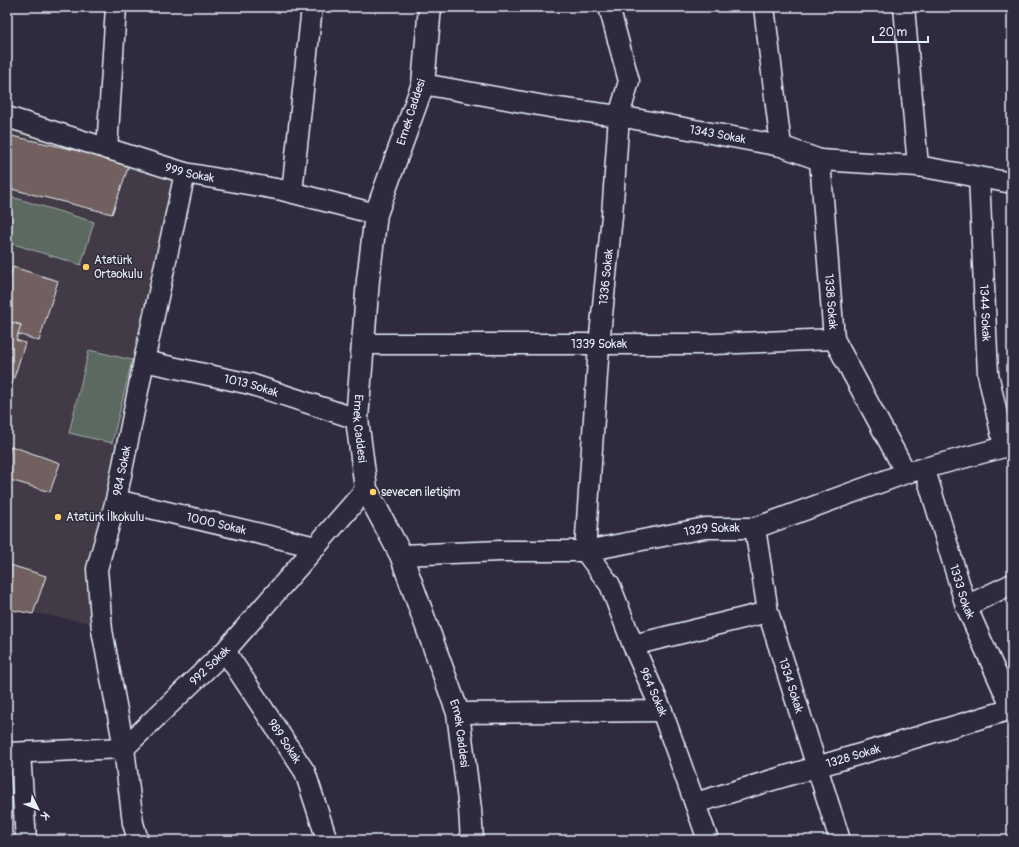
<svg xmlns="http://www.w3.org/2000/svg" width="1019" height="847" font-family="Pangolin,sans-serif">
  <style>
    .built { fill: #433a47 }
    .green { fill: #5b6960; stroke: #a2adac }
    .building { fill: #71605e; stroke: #e8f1f8 }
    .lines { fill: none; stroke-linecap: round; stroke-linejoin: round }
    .minor-casing { stroke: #e8f1f8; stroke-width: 23 }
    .tertiary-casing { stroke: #e8f1f8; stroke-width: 25 }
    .minor { stroke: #2f2a3d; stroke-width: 20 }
    .tertiary { stroke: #2f2a3d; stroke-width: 22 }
    .poi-dot { fill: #ffd166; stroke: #2f2a3d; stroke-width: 1.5 }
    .labels { text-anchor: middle; stroke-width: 3; stroke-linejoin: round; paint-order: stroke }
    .street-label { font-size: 12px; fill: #e8f1f8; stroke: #2f2a3d }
    .poi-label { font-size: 12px; fill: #e8f1f8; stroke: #2f2a3d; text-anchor: start }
  </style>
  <rect width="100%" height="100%" fill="#2f2a3d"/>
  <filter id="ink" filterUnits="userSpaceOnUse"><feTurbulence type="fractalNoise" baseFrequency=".025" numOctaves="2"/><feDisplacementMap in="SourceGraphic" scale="8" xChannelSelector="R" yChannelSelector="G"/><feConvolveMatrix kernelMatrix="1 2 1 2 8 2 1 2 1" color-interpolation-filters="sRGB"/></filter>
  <g filter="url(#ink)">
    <path class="built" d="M 7,117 L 185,173 L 97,569 L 101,625 L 7,608 Z"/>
    <path class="green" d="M 12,197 L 94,222 L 81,265 L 7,242 L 7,214 Z
      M 89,350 L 132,360 L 112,443 L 69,433 Z"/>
    <path class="building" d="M 7,135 L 130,162 L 112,214 L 7,188 Z
      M 13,267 L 58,281 L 39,341 L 18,334 L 21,325 L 7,321 L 7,287 Z
      M 7,321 L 21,325 L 16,340 L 25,343 L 7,400 Z
      M 11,446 L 60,463 L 50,492 L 7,479 L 7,460 Z
      M 7,564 L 46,576 L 33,614 L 7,609 Z"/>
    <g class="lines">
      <defs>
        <g id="minor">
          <path id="s1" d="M 609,7 L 629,81 L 619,116 L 612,216 L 599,345 L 585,551 L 610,585 L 633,645 L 662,711 L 708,840"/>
          <path d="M 764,7 L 781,146"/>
          <path d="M 904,7 L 918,166"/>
          <path id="s2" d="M 423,84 L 550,107 L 619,116 L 781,146 L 820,160 L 918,166 L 1012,183"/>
          <path id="s3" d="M 7,117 L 185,173 L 282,190 L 376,214"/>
          <path d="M 107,149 L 116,7"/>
          <path id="s4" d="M 820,160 L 834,339 L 906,473"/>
          <path id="s5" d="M 979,177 L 988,374 L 1004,446"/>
          <path d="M 292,192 L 312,7"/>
          <path id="s6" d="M 364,344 L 713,344 L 834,339"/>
          <path id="s7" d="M 144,361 L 250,384 L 357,419"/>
          <path id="s8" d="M 925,470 L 966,606 L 1012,709"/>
          <path id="s9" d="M 116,500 L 316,547"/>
          <path id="s10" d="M 755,528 L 768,612 L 840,840"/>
          <path id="s11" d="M 401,555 L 501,551 L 585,551 L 705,528 L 755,528 L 906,473 L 1012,445"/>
          <path d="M 966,606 L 1012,584"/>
          <path d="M 633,645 L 768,612"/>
          <path id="s12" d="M 225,651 L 305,772 L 327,840"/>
          <path d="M 458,713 L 662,711"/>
          <path id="s13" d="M 7,753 L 124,748 L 225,651 L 366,489"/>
          <path d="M 20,753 L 26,840"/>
          <path id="s14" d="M 695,803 L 1012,709"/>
          <path id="s15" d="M 138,840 L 133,823 L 124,748 L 102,630 L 97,569 L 116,500 L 144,361 L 185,173"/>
        </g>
        <g id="tertiary">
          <path id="s16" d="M 430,7 L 423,84 L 376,214 L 368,280 L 357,419 L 366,489 L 401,555 L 458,713 L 470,809 L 472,840"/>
        </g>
      </defs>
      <use href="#minor" class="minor-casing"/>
      <use href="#tertiary" class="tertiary-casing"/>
      <use href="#minor" class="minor"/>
      <use href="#tertiary" class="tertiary"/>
    </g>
  </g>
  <g class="poi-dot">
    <circle cx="86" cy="267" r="4"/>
    <circle cx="373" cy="492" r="4"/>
    <circle cx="58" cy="517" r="4"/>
  </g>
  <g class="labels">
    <g class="street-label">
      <text transform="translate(411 112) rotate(-72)" y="4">Emek Caddesi</text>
      <text dy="4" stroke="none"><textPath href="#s2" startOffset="299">1343 Sokak</textPath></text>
      <text dy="4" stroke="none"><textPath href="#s3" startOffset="191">999 Sokak</textPath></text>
      <text transform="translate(606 277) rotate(-84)" y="4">1336 Sokak</text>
      <text dy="4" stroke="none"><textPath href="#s4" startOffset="142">1338 Sokak</textPath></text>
      <text dy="4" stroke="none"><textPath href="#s5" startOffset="136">1344 Sokak</textPath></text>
      <text dy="4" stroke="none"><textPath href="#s6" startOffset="235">1339 Sokak</textPath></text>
      <text dy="4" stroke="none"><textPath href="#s7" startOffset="110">1013 Sokak</textPath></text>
      <text dy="4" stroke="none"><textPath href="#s16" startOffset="431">Emek Caddesi</textPath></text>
      <text dy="4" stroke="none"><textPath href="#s15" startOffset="376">984 Sokak</textPath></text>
      <text dy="4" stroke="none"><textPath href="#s9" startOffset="103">1000 Sokak</textPath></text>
      <text dy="4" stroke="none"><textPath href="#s11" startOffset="313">1329 Sokak</textPath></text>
      <text dy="4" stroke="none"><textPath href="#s8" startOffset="127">1333 Sokak</textPath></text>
      <text dy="4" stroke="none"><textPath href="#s13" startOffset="236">992 Sokak</textPath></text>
      <text dy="4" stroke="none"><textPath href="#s10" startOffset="162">1334 Sokak</textPath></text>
      <text dy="4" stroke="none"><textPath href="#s1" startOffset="707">964 Sokak</textPath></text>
      <text dy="4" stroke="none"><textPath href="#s16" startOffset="755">Emek Caddesi</textPath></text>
      <text dy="4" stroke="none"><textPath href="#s12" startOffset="108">989 Sokak</textPath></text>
      <text dy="4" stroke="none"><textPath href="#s14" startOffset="165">1328 Sokak</textPath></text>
    </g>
    <g class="poi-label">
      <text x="94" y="264">Atatürk<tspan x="94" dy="14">Ortaokulu</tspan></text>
      <text x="381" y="496">sevecen iletişim</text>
      <text x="66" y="521">Atatürk İlkokulu</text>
    </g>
  </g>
  <rect width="1019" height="847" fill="none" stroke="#2f2a3d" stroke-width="24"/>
  <rect x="12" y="12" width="995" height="823" fill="none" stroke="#e8f1f8" stroke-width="1.5" filter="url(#ink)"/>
  <g transform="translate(38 809) rotate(133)" stroke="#2f2a3d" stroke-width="3" paint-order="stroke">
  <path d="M0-3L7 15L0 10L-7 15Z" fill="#e8f1f8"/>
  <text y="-6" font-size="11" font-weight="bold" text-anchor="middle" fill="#e8f1f8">K</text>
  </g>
  <path d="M873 36v6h55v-6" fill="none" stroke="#e8f1f8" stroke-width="2"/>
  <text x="879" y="36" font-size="12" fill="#e8f1f8" stroke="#2f2a3d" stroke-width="3" paint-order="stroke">20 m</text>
</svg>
